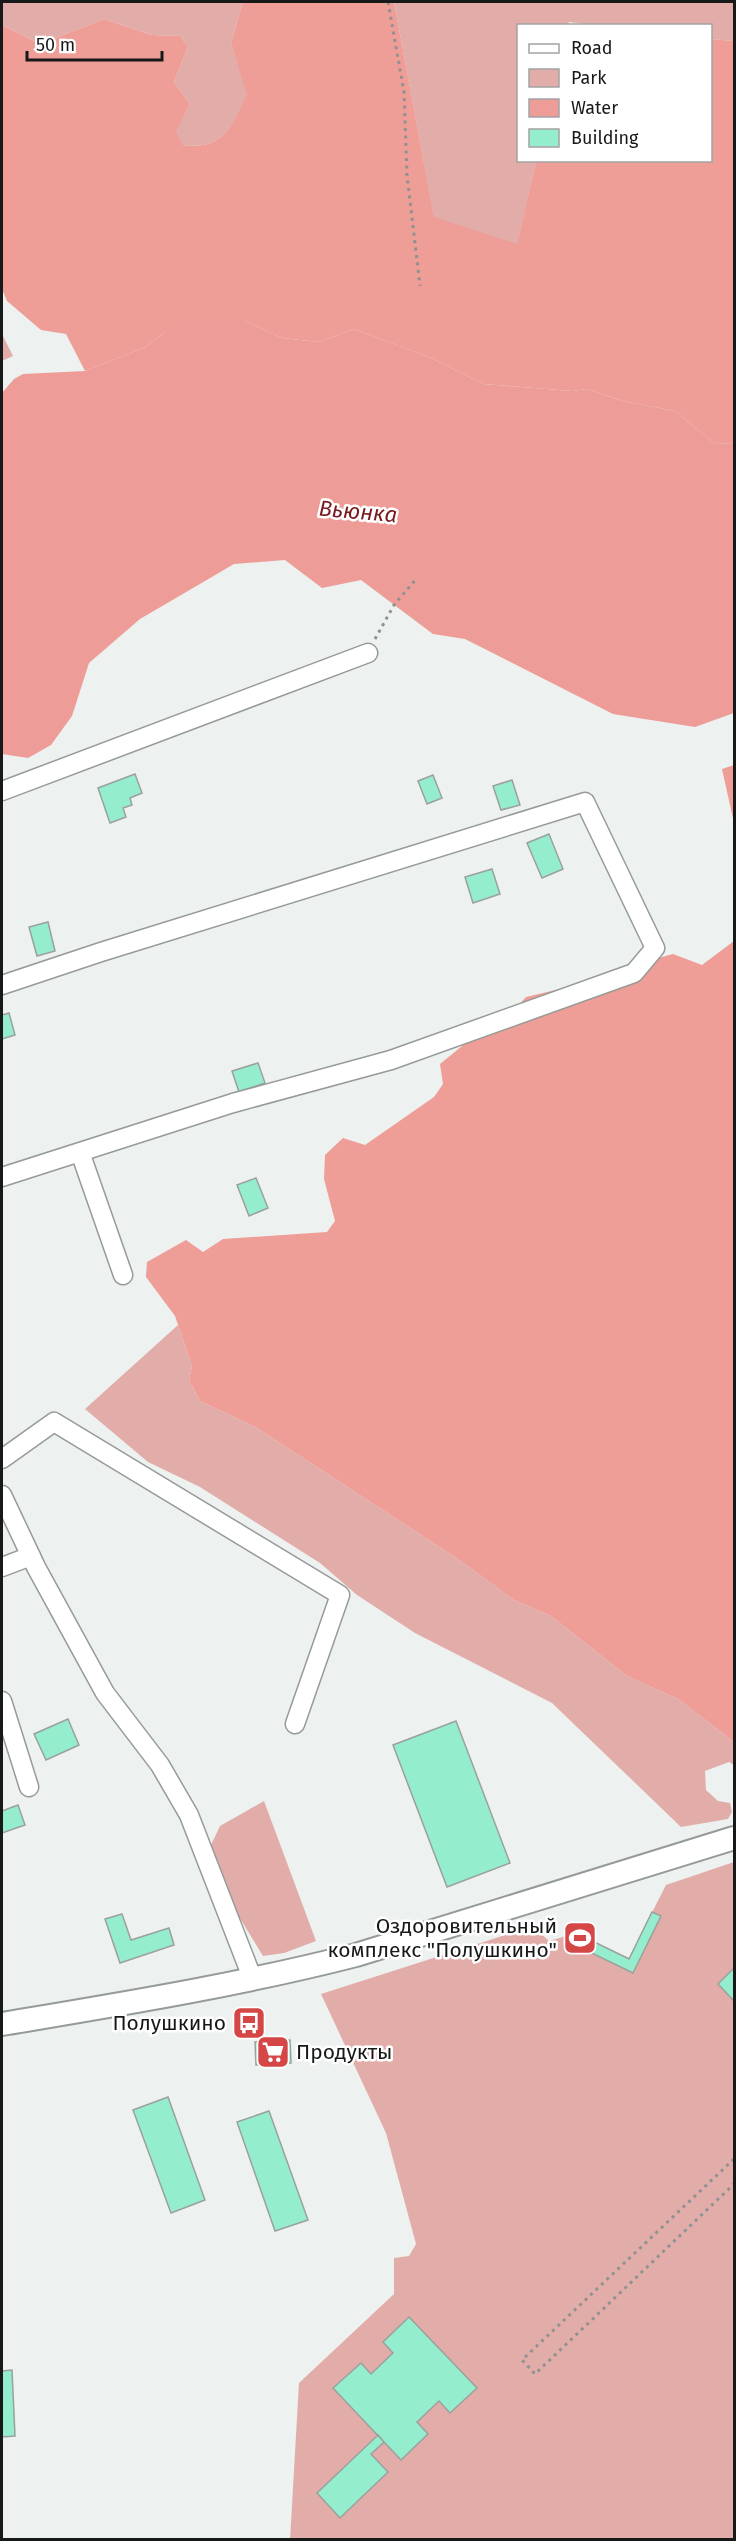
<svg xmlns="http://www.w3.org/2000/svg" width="736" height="2541" font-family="'Fira Sans',sans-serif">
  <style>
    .green { fill: #e2ada9 }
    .forest { fill: #ee9d97 }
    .water { fill: #ee9c97 }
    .building { fill: #94eecd; stroke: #9ba09e; stroke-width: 1.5 }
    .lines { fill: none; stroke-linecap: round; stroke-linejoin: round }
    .minor-casing { stroke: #969a99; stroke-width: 21 }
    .major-casing { stroke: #969a99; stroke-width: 26 }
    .path { stroke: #8f9291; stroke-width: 3; stroke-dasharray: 3 4.5; stroke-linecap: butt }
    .minor { stroke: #fff; stroke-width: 18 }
    .major { stroke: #fff; stroke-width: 22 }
    .labels { text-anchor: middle; stroke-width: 5; stroke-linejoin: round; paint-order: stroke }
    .poi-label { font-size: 21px; fill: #171818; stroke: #fff; text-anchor: end }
    .water-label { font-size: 22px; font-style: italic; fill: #77191d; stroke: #fff }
  </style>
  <rect width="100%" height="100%" fill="#edf1ef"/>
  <path class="green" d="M 2,2 L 243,2 L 231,43 L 248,95 C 231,126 225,150 183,145 L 175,131 L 190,104 L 174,82 L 188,47 L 180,36 L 152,35 L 104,19 L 40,44 L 2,25 Z
    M 394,2 L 734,2 L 733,41 L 711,39 L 710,26 L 600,26 L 569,22 L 568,25 L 518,26 L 518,160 L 536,161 L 517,245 L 434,218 Z
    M 2,334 L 13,356 L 2,361 Z
    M 178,1325 L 192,1366 L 189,1380 L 200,1401 L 257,1428 L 455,1557 L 514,1600 L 551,1616 L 627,1676 L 678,1699 L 734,1742 L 734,1765 L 729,1762 L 705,1771 L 706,1790 L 718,1801 L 730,1803 L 732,1812 L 728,1819 L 681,1827 L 552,1703 L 415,1633 L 357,1595 L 320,1563 L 200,1487 L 148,1462 L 85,1409 Z
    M 264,1801 L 316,1941 L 284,1953 L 263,1956 L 238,1915 L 210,1847 L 220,1826 Z
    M 734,1862 L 734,2539 L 290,2540 L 299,2383 L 394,2294 L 394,2258 L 409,2256 L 416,2244 L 386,2133 L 321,1994 L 533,1926 L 549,1941 L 576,1933 L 629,1958 L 666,1885 Z"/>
  <path class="forest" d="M 243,2 L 394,2 L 434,217 L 517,244 L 536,161 L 710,160 L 711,39 L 733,41 L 734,5 L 734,443 L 715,444 L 675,411 L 622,401 L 587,389 L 572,391 L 483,384 L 431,358 L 354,329 L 319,342 L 282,338 L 244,321 L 164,333 L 144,348 L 85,371 L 66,334 L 41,330 L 7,301 L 2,289 L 2,25 L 40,44 L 104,19 L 152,35 L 180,36 L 188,47 L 174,82 L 190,104 L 176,131 L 183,145 C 225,150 231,126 247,95 L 231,43 Z
    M 734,765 L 734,823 L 722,769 Z
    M 734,941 L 734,1742 L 678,1699 L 627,1676 L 551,1616 L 514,1600 L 455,1557 L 257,1428 L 200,1401 L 189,1380 L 192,1366 L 175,1316 L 146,1277 L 147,1262 L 186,1240 L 203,1252 L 223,1239 L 327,1232 L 335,1221 L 324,1179 L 325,1155 L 343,1138 L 365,1145 L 434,1097 L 443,1084 L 440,1064 L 467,1042 L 496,1030 L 526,997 L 564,988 L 591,997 L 640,963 L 673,954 L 702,965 Z"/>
  <path class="water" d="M 202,320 L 244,321 L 282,338 L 319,342 L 354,329 L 431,358 L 483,384 L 572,391 L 587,389 L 622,401 L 675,411 L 715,444 L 734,443 L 734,713 L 695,727 L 613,714 L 465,639 L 433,634 L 361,580 L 322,588 L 285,560 L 234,564 L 140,619 L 89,663 L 72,716 L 51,745 L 28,758 L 2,754 L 2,393 L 14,379 L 23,374 L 85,371 L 144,348 L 164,333 Z"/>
  <path class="building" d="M 135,774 L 142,793 L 130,798 L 132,805 L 123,808 L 126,817 L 110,823 L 98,788 Z
    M 433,775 L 442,798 L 427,804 L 418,781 Z
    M 512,780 L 520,805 L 501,810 L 493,786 Z
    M 549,834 L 563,869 L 542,878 L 527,843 Z
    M 492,869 L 500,894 L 473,903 L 465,877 Z
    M 48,922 L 55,951 L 37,956 L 29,927 Z
    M 9,1013 L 15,1035 L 2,1039 L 2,1015 Z
    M 258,1063 L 265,1083 L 239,1092 L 232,1071 Z
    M 256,1178 L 268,1208 L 249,1216 L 237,1185 Z
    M 68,1719 L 79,1745 L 46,1760 L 34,1734 Z
    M 456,1721 L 510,1863 L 447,1887 L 393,1745 Z
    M 18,1805 L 25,1825 L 2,1833 L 2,1811 Z
    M 652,1912 L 661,1916 L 633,1973 L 571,1943 L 576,1933 L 629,1959 Z
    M 122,1914 L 131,1940 L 169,1928 L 174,1945 L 120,1963 L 105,1919 Z
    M 734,1968 L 734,2001 L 718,1984 Z
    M 290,2040 L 291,2063 L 256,2065 L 255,2042 Z
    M 168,2097 L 205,2200 L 171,2213 L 133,2110 Z
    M 269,2111 L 308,2220 L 275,2231 L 237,2122 Z
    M 409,2317 L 477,2388 L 450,2413 L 439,2401 L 417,2422 L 428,2434 L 401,2460 L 333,2388 L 361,2363 L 371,2374 L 393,2353 L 383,2342 Z
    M 12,2370 L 15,2436 L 2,2437 L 2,2371 Z
    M 378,2435 L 384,2442 L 371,2454 L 388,2472 L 340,2518 L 317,2493 Z"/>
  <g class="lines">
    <defs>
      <path id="minor" d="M 2,791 L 368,653
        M 2,985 L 101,952 L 585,802 L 655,948 L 634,973 L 391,1060 L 233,1103 L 2,1177
        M 80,1152 L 123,1275
        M 2,1459 L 54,1422 L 340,1595 L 295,1724
        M 2,1495 L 36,1567 L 105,1693 L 160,1765 L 189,1815 L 253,1980
        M 2,1567 L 31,1556
        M 2,1701 L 29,1787"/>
      <path id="major" d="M 2,2024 C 121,2004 239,1985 356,1955 L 734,1838"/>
    </defs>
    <use href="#minor" class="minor-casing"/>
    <use href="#major" class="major-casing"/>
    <path class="path" d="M 388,2 L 404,92 L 407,175 L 420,286
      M 375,639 L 394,605 L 416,579
      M 734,2159 L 522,2360 L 535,2374 L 734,2184"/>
    <use href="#minor" class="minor"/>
    <use href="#major" class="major"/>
  </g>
  <defs>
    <symbol id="stadium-square" viewBox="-11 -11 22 22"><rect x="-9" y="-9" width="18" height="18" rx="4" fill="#d54647" stroke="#fff"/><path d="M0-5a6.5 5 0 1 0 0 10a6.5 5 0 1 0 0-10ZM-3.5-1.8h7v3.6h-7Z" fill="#fff"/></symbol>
    <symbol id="bus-square" viewBox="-11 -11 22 22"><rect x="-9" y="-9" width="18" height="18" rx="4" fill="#d54647" stroke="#fff"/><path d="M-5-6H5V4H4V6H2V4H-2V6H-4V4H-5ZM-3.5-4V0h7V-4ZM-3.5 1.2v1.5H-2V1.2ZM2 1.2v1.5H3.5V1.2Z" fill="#fff"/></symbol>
    <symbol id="supermarket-square" viewBox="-11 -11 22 22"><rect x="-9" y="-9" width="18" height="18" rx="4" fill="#d54647" stroke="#fff"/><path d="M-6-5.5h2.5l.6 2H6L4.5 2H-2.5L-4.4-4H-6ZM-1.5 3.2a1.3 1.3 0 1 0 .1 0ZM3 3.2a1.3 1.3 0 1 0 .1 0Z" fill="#fff"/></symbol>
  </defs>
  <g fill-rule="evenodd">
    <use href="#stadium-square" x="561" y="1919" width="38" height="38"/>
    <use href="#bus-square" x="230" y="2004" width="38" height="38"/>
    <use href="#supermarket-square" x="254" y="2033" width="38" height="38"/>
  </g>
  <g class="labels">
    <g class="poi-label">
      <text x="557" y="1933">Оздоровительный<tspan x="557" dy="24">комплекс "Полушкино"</tspan></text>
      <text x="226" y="2030">Полушкино</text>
      <text x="296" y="2059" text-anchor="start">Продукты</text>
    </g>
    <g class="water-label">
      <text transform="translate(358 511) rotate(5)" y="8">Вьюнка</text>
    </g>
  </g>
  <rect width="736" height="2541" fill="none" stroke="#171818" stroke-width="6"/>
  <rect x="517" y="24" width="195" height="138" fill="#ffffff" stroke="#a2a3a3" stroke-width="1.5"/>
  <rect x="529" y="44" width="30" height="9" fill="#ffffff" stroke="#a2a3a3" stroke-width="1.5"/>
  <text x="571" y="54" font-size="18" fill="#171818">Road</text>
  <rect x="529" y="69" width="30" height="18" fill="#e2ada9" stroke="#a2a3a3" stroke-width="1.5"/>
  <text x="571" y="84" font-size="18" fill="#171818">Park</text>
  <rect x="529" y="99" width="30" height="18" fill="#ee9c97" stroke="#a2a3a3" stroke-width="1.5"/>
  <text x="571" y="114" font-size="18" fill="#171818">Water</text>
  <rect x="529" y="129" width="30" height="18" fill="#94eecd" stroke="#a2a3a3" stroke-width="1.5"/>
  <text x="571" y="144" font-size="18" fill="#171818">Building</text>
  <path d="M27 51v9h135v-9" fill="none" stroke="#171818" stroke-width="3"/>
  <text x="36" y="51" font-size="18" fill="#171818" stroke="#ffffff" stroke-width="4.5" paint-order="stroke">50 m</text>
</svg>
